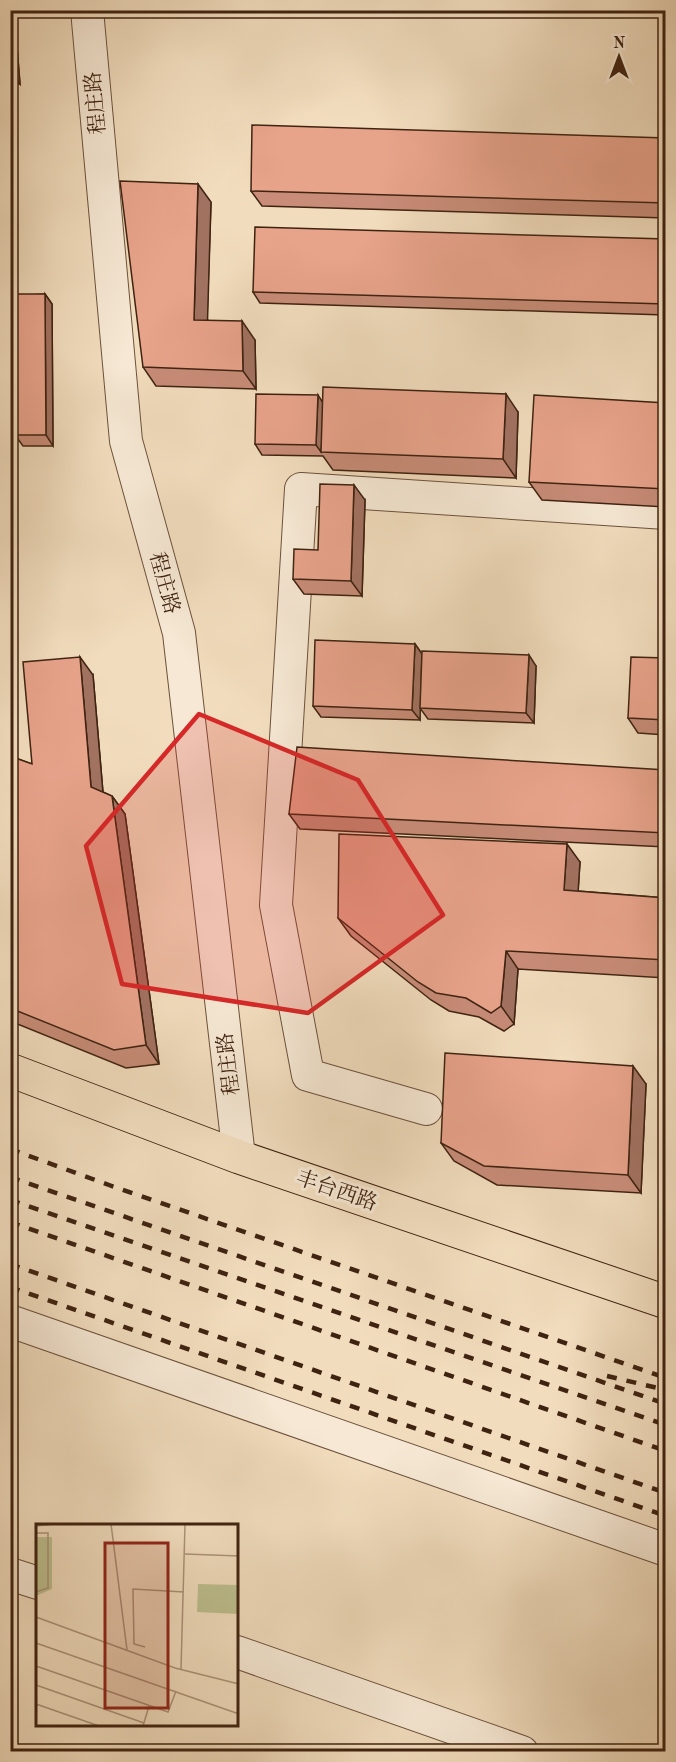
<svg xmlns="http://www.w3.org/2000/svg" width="676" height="1762" font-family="'Old Standard TT','Noto Serif SC',serif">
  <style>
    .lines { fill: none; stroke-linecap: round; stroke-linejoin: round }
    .minor-casing { stroke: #6c513c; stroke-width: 34 }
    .major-casing { stroke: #3f2311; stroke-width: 35 }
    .minor { stroke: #f6e8d4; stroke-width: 32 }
    .major { stroke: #f1dcbd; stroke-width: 33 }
    .rail { stroke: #3f2311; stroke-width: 4.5; stroke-dasharray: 10 10; stroke-linecap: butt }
    .wall { fill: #c88c78; stroke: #3f2311; stroke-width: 1.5 }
    .shaded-wall { fill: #a27261; stroke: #3f2311; stroke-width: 1.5 }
    .building { fill: #e8a38b; stroke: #3f2311; stroke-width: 1.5 }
    .marked { fill: #d62828; fill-opacity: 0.2; stroke: #d62828; stroke-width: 4.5; stroke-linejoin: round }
    .labels { text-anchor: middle; stroke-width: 6; stroke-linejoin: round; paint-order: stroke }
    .street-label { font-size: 21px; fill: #3f2311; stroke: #f6e8d4 }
    .inset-road { fill: none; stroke: #aa9278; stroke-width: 1.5 }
    .view { fill: #8f2418; fill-opacity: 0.15; stroke: #8f2418; stroke-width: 3 }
    .inset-edge { fill: none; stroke: #3f2311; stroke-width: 3 }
  </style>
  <rect width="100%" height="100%" fill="#f1dcbd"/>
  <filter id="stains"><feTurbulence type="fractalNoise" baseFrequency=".00333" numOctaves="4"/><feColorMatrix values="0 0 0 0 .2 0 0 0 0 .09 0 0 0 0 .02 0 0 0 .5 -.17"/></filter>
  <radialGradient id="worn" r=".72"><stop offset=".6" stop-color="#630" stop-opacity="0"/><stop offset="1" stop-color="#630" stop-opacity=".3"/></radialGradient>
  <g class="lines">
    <defs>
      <path id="minor" d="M 87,10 L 126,441 L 179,633 L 239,1157
        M 426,1109 L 308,1075 L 276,905 L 301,489 L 666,513
        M 10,1321 L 666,1550
        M 10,1574 L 38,1583
        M 237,1652 L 522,1752"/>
      <path id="major" d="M 10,1070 L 239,1157 L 666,1302"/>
    </defs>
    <use href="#minor" class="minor-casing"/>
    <use href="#major" class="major-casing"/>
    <use href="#minor" class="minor"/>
    <use href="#major" class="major"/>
    <path class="rail" d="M 10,1149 L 109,1185 L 666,1378
      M 10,1177 L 666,1404
      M 10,1200 L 666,1425
      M 10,1222 L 666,1451
      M 10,1264 L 666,1493
      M 10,1287 L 666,1516
      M 607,1376 L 666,1390"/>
  </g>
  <path class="wall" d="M 10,10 L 14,10 L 20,84 L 10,85 Z
    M 666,138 L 666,218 L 262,206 L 251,191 Z
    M 211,202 L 207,320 L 255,340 L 256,389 L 156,386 L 143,367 Z
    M 666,239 L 666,315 L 260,303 L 253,292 Z
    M 10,293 L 15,296 L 45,294 L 52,304 L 53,446 L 23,446 L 15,435 L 15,341 L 10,341 Z
    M 323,402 L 518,412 L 516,478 L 333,470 L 323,456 L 262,455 L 255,444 Z
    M 666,403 L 666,507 L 542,500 L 529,482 Z
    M 365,500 L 362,596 L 304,594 L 293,579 L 318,550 Z
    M 415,644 L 422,654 L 536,666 L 534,723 L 428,719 L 420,708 L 420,720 L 321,717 L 313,706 Z
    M 666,658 L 666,735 L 638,733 L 628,718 Z
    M 93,675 L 103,792 L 112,796 L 125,814 L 159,1064 L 126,1068 L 10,1021 L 10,756 L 32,764 Z
    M 666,770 L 666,847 L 300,829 L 289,814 Z
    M 580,862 L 578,891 L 666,898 L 666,978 L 518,969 L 514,1024 L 504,1031 L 479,1017 L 449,1011 L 431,1000 L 351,936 L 338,918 Z
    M 646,1084 L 641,1193 L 497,1185 L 454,1161 L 441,1143 Z"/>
  <path class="shaded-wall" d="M 10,10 L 14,10 L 20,84 L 10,71 Z
    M 198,184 L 211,202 L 207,338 L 194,320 Z
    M 13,293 L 20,304 L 21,341 L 13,330 Z
    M 45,294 L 52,304 L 53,446 L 46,435 Z
    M 242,321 L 255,340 L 256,389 L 243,371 Z
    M 506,394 L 518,412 L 516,478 L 503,459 Z
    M 318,395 L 325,406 L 321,452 L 316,445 Z
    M 354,485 L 365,500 L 362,596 L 351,581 Z
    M 10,552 L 13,599 L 10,596 Z
    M 415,644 L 422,654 L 420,720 L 412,710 Z
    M 529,655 L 536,666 L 534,723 L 526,713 Z
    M 80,657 L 93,675 L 104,805 L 91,787 Z
    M 112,796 L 125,814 L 159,1064 L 146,1045 Z
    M 567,844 L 580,862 L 577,909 L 564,890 Z
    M 506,951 L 518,969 L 514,1024 L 501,1006 Z
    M 633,1066 L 646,1084 L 641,1193 L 628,1175 Z"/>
  <path class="building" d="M 252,125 L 666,138 L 666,203 L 251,191 Z
    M 120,181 L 198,184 L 194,320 L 242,321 L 243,371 L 143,367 Z
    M 255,227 L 666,239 L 666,304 L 253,292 Z
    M 10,293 L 13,293 L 13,330 L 10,330 Z
    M 15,294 L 45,294 L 46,435 L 15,435 Z
    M 323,387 L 506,394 L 503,459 L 321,452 Z
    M 256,394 L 318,395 L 316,445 L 255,444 Z
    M 534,395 L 666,403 L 666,489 L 529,482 Z
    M 320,484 L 354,485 L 351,581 L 293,579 L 294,549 L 318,550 Z
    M 315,640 L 415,644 L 412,710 L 313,706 Z
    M 422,651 L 529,655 L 526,713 L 420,708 Z
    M 80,657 L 91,787 L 112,796 L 146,1045 L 114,1050 L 10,1008 L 10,756 L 32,764 L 23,662 Z
    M 631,657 L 666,658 L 666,720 L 628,718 Z
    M 297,747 L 666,770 L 666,833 L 289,814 Z
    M 339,834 L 567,844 L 564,890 L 666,898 L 666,960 L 506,951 L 501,1006 L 491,1013 L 466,998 L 436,993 L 418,982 L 338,918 Z
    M 445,1053 L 633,1066 L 628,1175 L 484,1166 L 441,1143 Z"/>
  <path class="marked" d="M 199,714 L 358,780 L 443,915 L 308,1013 L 122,984 L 86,846 Z"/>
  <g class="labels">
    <g class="street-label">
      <text transform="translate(95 103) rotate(-95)" y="7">程庄路</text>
      <text transform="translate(165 583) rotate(75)" y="7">程庄路</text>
      <text transform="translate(228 1064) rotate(-97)" y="7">程庄路</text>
      <text transform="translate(337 1190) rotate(19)" y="7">丰台西路</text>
    </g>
  </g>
  <g transform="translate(36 1524)">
    <rect width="202" height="202" fill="#f1dcbd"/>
    <path d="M 0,13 L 16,13 L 16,65 L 0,72 Z" fill="#bdbf8f"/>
    <path d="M 162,60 L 202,61 L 202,90 L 161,88 Z" fill="#bdbf8f"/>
    <path class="inset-road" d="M 75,0 L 91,126M 0,2 L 19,0M 0,9 L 12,9 L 12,64 L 0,68M 149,30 L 203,32M 0,93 L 139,144 L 203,160M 0,119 L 203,190M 109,123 L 98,120 L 97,65 L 148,68M 0,142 L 132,188 L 140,167M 145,145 L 149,0M 0,161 L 108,199M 0,180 L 63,202M 107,202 L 113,182"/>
    <path class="view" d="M 69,19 L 132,19 L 132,184 L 69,184 Z"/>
    <rect width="202" height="202" class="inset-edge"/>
  </g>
  <rect width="676" height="1762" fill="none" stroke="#f1dcbd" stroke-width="36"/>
  <rect x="12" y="12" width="652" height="1738" fill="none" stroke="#3f2311" stroke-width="3"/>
  <rect x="18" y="18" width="640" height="1726" fill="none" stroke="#3f2311" stroke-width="1.5"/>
  <g transform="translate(619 57)" stroke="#f6e8d4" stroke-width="4.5" paint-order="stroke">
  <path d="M0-4.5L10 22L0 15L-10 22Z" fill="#3f2311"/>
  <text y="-9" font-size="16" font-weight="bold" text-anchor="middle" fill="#3f2311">N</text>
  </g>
  <rect width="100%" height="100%" filter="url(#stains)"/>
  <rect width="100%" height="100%" fill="url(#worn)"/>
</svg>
